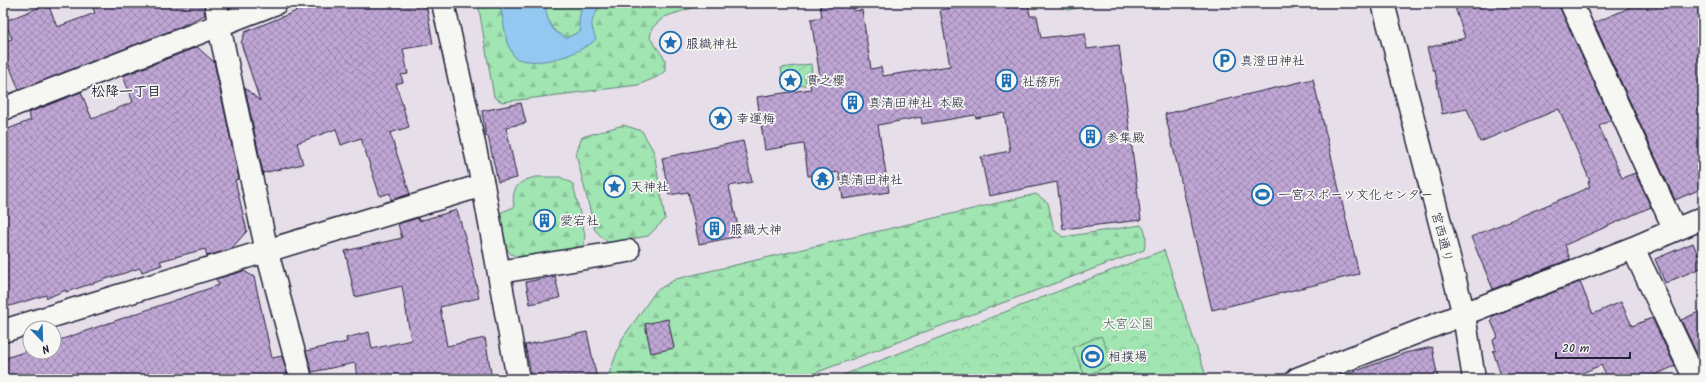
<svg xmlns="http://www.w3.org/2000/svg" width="1706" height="382" font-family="Kalam,'Klee One',sans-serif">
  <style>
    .forest { fill: url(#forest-firs); stroke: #618476 }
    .park { fill: url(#park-crowns); stroke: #618476 }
    .garden { fill: url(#garden-furrows); stroke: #618476 }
    .pitch { fill: #a0e5b2; stroke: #618476 }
    .water { fill: #93c9f1; stroke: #6686a8 }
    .building { fill: url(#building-cross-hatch); stroke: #22223b }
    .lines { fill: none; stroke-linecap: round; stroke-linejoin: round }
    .minor-casing { stroke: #22223b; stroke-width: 25 }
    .minor { stroke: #f6f6f2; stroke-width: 22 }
    .labels { text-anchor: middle; stroke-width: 3.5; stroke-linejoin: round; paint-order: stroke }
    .poi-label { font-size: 13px; fill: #22223b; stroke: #f6f6f2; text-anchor: start }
    .street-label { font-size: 13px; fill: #22223b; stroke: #f6f6f2 }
    .park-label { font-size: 13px; fill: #485c5f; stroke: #f6f6f2 }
    .neighbourhood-label { font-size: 14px; font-weight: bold; fill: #22223b; stroke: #f6f6f2 }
  </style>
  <defs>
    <pattern id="forest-firs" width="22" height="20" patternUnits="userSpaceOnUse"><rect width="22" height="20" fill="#a0e5b2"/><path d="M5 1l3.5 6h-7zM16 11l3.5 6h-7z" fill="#8ac49a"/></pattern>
    <pattern id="park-crowns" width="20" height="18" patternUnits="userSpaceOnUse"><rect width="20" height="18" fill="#a0e5b2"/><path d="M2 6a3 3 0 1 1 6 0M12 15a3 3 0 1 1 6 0" fill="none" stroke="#8ac49a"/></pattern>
    <pattern id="garden-furrows" width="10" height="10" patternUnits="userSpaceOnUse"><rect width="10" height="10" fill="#a0e5b2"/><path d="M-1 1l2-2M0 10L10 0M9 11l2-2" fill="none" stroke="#8ac49a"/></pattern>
    <pattern id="building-cross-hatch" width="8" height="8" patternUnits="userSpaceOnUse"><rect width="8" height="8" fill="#bfa6d4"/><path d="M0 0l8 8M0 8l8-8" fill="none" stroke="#9b87ad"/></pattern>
  </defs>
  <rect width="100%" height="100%" fill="#e6dee9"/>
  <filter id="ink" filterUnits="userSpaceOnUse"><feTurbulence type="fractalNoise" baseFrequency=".025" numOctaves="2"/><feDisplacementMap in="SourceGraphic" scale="8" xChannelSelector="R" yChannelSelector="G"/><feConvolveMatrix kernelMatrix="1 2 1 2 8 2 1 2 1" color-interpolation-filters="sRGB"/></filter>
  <g filter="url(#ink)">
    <path class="forest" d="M 478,3 L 707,3 L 664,17 L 652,28 L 650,38 L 665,59 L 665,71 L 657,77 L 638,85 L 502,102 L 494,97 Z
      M 1056,3 L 1102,3 L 1068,10 Z
      M 623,125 L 642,131 L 654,152 L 665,219 L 648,236 L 608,243 L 595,230 L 576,154 L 582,137 Z
      M 536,177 L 560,177 L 573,184 L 585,235 L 584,245 L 575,250 L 521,259 L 511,254 L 507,249 L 499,216 L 502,212 L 514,207 C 511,188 518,181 536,177 Z
      M 1036,194 L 1048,203 L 1054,230 L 1063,237 L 1141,225 C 1148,233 1146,240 1144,250 L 799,379 L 607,379 L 622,339 L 656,291 L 676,279 Z"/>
    <path class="park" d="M 1164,250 L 1207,379 L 833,379 Z"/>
    <path class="garden" d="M 811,64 L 812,75 L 805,76 L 806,85 L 784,88 L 781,68 Z"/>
    <path class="pitch" d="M 1101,336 L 1113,364 L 1085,376 L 1073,347 Z"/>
    <path class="water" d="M 500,3 L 546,3 C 545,12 548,24 555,31 C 558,34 563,35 566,38 L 581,31 C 577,22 580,12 584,3 L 602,3 C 593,19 588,20 596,39 C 593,43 588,45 583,48 C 564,59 536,66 515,58 L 507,43 Z"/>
    <path class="building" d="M 91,3 L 204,3 L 205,15 L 175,29 L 19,90 L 3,50 L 3,42 L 12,39 L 5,21 L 48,4 L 57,27 L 95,13 Z
      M 316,3 L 426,3 L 433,44 L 403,49 L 408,74 L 401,75 L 403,82 L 396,84 L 409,127 L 390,133 L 410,194 L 391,200 L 390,193 L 380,196 L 361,138 L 341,145 L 336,129 L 297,143 L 303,164 L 263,173 L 245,88 L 260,101 L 241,43 L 245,32 Z
      M 836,3 L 853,3 L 854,11 L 862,10 L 871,69 L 881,67 L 883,76 L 950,66 L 940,10 L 988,3 L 1028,3 L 1030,16 L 1037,16 L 1041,38 L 1085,33 L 1087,49 L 1119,45 L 1141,220 L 1063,229 L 1057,182 L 989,196 L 981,157 L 1010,151 L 1004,113 L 976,118 L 975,115 L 922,124 L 921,117 L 878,125 L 889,192 L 843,199 L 839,172 L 808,176 L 804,144 L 765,150 L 757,97 L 811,89 L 809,79 L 820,77 L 811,19 L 822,17 L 820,5 Z
      M 1467,3 L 1559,3 L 1560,8 L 1611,120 L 1599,126 L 1622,178 L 1635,173 L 1651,207 L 1565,245 L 1570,259 L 1493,289 L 1471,237 L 1590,187 L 1588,182 L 1590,181 L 1559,109 L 1480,142 L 1467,109 L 1442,114 L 1435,70 L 1433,70 L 1427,48 L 1465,38 L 1455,7 Z
      M 1626,3 L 1703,3 L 1703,188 L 1675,200 L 1594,23 L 1629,8 Z
      M 197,47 L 214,62 L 239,179 L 235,180 L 247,231 L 231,249 L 207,256 L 205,249 L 160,261 L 162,265 L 142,272 L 140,268 L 66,292 L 66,290 L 47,298 L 46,295 L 3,308 L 3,131 L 31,120 L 28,113 L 81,92 L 92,119 L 133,102 L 123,76 Z
      M 1313,79 L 1359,274 L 1212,310 L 1165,114 Z
      M 521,103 L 526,123 L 506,127 L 517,178 L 498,182 L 488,136 L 486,137 L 482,111 Z
      M 743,141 L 752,182 L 729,186 L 740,236 L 699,244 L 688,192 L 669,195 L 662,158 Z
      M 457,210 L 471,258 L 479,298 L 440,307 L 447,346 L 485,338 L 492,379 L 357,379 L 355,363 L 312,372 L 306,351 L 347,342 L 346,338 L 369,332 L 372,349 L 411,340 L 402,286 L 355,297 L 345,251 L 402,238 L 398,224 L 418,218 L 419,221 Z
      M 1693,243 L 1703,267 L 1665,283 L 1655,259 Z
      M 244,271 L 254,277 L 272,358 L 282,356 L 288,377 L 278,379 L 3,379 L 3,359 L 30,350 L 30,352 L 54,352 L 54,342 L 219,285 L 216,279 Z
      M 555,276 L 560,298 L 530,304 L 526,282 Z
      M 1580,282 L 1593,314 L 1621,302 L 1632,326 L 1652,318 L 1675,366 L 1646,379 L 1608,379 L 1601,365 L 1568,379 L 1502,379 L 1493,351 L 1496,350 L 1493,340 L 1498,337 L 1491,321 L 1493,316 Z
      M 1703,310 L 1703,353 L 1698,356 L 1681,320 Z
      M 668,319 L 674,348 L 651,353 L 645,324 Z
      M 587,332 L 597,379 L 532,379 L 525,345 Z
      M 1432,347 L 1438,379 L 1341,379 L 1340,377 L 1405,353 Z"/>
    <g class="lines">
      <defs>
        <path id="minor" d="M 216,3 L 219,26 L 267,252 L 301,379
          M 443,3 L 483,185 L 518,379
          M 1383,3 L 1464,315 L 1474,379
          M 1571,3 L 1675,230
          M 3,109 L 276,3
          M 1633,248 L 1695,379
          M 499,272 L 628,251
          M 3,331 L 483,185
          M 1297,379 L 1633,248 L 1703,218"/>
      </defs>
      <use href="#minor" class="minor-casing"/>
      <use href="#minor" class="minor"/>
    </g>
  </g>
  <defs>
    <symbol id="sight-ring" viewBox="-11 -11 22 22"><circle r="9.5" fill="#f6f6f2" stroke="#1f6fb2" stroke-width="1.5"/><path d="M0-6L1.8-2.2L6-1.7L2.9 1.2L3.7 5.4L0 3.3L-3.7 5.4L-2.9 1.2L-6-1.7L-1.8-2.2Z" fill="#1f6fb2"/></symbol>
    <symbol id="parking-ring" viewBox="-11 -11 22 22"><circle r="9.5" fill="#f6f6f2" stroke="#1f6fb2" stroke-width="1.5"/><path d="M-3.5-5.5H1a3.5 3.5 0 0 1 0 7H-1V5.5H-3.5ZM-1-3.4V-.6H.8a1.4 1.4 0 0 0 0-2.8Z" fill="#1f6fb2"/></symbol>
    <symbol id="building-ring" viewBox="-11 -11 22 22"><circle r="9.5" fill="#f6f6f2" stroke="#1f6fb2" stroke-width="1.5"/><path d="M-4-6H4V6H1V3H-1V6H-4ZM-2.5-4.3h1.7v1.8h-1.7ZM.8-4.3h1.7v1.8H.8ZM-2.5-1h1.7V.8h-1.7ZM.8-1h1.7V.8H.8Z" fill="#1f6fb2"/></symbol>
    <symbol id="temple-ring" viewBox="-11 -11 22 22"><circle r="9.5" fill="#f6f6f2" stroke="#1f6fb2" stroke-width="1.5"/><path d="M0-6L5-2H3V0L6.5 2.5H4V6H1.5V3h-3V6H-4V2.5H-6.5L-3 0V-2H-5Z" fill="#1f6fb2"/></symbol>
    <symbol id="stadium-ring" viewBox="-11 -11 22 22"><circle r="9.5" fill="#f6f6f2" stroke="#1f6fb2" stroke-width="1.5"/><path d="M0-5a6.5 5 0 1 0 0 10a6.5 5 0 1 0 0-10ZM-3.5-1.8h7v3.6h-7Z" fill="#1f6fb2"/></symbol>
  </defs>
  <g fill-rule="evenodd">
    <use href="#sight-ring" x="658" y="30" width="25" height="25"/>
    <use href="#parking-ring" x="1212" y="48" width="25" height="25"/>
    <use href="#sight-ring" x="778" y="68" width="25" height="25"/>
    <use href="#building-ring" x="994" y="68" width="25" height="25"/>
    <use href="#building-ring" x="840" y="90" width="25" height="25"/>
    <use href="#sight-ring" x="708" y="106" width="25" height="25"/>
    <use href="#building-ring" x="1078" y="124" width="25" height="25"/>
    <use href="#temple-ring" x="810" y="166" width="25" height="25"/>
    <use href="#sight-ring" x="602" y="174" width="25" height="25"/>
    <use href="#stadium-ring" x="1250" y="182" width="25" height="25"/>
    <use href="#building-ring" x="532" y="208" width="25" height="25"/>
    <use href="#building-ring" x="702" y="216" width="25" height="25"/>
    <use href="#stadium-ring" x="1080" y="344" width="25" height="25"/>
  </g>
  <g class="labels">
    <g class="poi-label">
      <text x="686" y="48">服織神社</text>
      <text x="1240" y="65">真澄田神社</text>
      <text x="806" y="85">貫之櫻</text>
      <text x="1022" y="86">社務所</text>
      <text x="868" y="107">真清田神社 本殿</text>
      <text x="736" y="123">幸運梅</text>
      <text x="1106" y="142">参集殿</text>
      <text x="838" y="184">真清田神社</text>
      <text x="630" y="191">天神社</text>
      <text x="1278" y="199">一宮スポーツ文化センター</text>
      <text x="560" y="225">愛宕社</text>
      <text x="730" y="234">服織大神</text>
      <text x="1108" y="361">相撲場</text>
    </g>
    <g class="street-label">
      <text transform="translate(1443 237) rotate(76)" y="5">宮西通り</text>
    </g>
    <g class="park-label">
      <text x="1128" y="328">大宮公園</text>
    </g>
    <g class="neighbourhood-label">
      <text x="126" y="96">松降一丁目</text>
    </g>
  </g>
  <rect width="1706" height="382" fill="none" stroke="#f6f6f2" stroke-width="16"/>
  <rect x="8" y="8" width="1690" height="366" fill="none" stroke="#22223b" stroke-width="1.5" filter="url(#ink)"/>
  <g transform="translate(42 340) rotate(157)"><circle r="19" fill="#f6f6f2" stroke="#a1a1a9"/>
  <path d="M0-3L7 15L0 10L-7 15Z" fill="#1f6fb2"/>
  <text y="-6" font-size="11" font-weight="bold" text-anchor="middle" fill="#22223b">N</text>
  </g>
  <path d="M1556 352v6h74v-6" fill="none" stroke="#22223b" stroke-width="2"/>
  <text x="1562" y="352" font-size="12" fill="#22223b" stroke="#f6f6f2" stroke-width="3" paint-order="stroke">20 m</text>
</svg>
